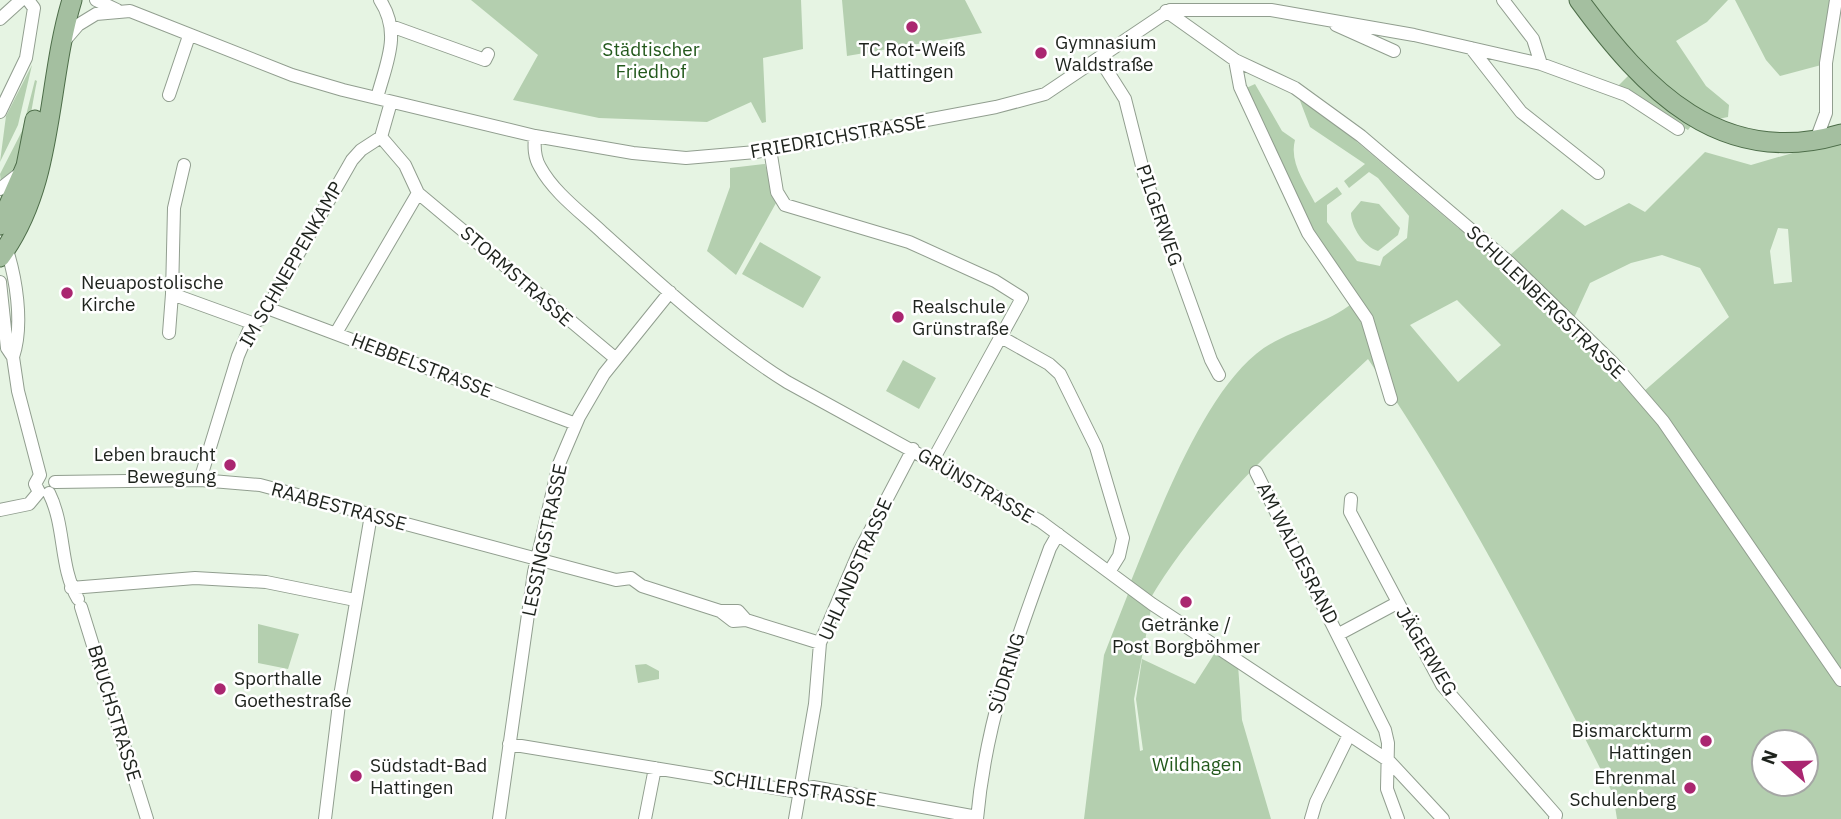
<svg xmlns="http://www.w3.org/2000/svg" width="1841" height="819" font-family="'IBM Plex Sans',sans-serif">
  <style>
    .green { fill: #b4cfaf; fill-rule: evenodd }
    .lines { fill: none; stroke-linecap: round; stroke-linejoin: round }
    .street-casing { stroke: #919e8f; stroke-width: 14 }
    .primary-casing { stroke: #4d6d49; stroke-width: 21 }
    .street { stroke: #fff; stroke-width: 12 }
    .primary { stroke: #a4bfa0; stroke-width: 19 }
    .poi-dot { fill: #aa2670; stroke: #fff; stroke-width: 2.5 }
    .labels { text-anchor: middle; stroke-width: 5; stroke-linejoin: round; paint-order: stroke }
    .poi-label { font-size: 19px; fill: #1e231d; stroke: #fff; text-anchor: start }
    .park-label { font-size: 19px; fill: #23591c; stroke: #fff }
    .street-label { font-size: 19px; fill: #1e231d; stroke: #fff }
  </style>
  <rect width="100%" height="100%" fill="#e6f4e3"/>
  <path class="green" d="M 471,0 L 801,0 L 803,49 L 763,58 L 766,122 L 762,123 L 751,102 L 707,122 L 599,118 L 513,100 L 538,55 Z
    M 842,0 L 965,0 L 982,33 L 847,56 Z
    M 1587,0 L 1728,0 L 1707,22 L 1676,41 L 1706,86 L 1729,105 L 1728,117 L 1708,121 L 1621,47 Z
    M 1735,0 L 1833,0 L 1825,64 L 1780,76 L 1766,60 Z
    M 32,65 L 18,125 L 0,162 L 6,116 Z
    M 1632,72 L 1691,126 L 1688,130 L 1615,89 Z
    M 35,80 L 37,81 C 30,112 27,163 1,183 L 0,174 L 22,131 Z
    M 1255,84 L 1282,131 L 1295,140 C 1289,162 1305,183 1315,203 L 1337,187 L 1342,194 L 1327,205 L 1327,222 L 1357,261 L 1380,266 L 1383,257 L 1407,238 L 1409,216 L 1378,178 L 1369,172 L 1349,188 L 1344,181 L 1365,164 L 1310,127 L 1299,98 L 1322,112 L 1458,228 L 1509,256 L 1562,209 L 1585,226 L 1629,203 L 1645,212 L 1705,152 L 1751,165 L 1841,139 L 1841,819 L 1617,819 L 1613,794 C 1539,646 1462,496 1368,359 C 1292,430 1203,509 1150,599 L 1129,586 C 1157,518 1200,400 1256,354 C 1286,329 1329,326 1358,298 L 1312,237 L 1244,89 ZM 1778,228 L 1788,229 L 1792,282 L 1774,284 L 1770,251 ZM 1662,255 L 1700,268 L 1729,317 L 1643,392 L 1574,318 L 1590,283 L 1631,263 ZM 1457,300 L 1501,345 L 1458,382 L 1410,325 ZM 1764,742 L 1806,742 L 1806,784 L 1764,784 Z
    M 765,164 L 776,203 L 736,275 L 707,251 L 730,187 L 730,168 Z
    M 1361,201 L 1379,204 L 1400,228 L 1398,235 L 1378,251 C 1364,247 1351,227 1351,213 Z
    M 760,242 L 821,277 L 803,308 L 742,274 Z
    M 903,360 L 936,378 L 919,409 L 886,391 Z
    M 1128,594 L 1151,609 L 1134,699 L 1140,751 L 1143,750 L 1136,699 L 1142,659 L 1195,684 L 1216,651 L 1238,665 L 1242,720 L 1271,819 L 1084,819 L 1104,655 Z
    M 258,624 L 299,634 L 288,669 L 258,663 Z
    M 646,664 L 659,671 L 659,679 L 638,683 L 635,665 Z"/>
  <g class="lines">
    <defs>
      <path id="street" d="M 96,0 L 117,10
        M 1503,0 L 1533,39 L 1541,64
        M 1166,11 L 1235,60 L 1295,88 L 1361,136 L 1510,263 L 1613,363 L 1663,421 L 1841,680
        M 0,19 L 21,0
        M 1336,25 L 1394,51
        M 391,26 L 485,60 L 488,54
        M 66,39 L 78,25 L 96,14 L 130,11 L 292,75 L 343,90 L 535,136 L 633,153 L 686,158 L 756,152 L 996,107 L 1045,94 L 1170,10 L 1271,10 L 1414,35 L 1541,64 L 1626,95 L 1678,129
        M 1471,48 L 1521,112 L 1598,173
        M 1099,58 L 1125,99 L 1144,174 L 1211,360 L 1219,375
        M 1235,60 L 1240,87 L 1308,233 L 1367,319 L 1391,399
        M 169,95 L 189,36
        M 377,98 C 386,63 402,34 380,0
        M 0,112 L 26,58 L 34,8 L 28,0
        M 535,136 C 534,147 534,157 540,167 C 554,193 582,213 603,233 C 661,285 720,340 787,382 L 1040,521 L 1152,604 L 1389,761 L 1443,819
        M 1816,140 L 1826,113 L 1826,63 L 1836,0
        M 770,149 L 777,192 L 785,205 L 909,242 L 995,281 L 1022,298 L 933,460
        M 184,165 L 174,208 L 172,294 L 252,323
        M 0,189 L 19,174
        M 418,193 L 615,358
        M 5,244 C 16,276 24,324 13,357
        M 0,282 L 7,348 L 13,357 L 18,391 L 40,475 L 35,484 L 39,492
        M 267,308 L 576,424
        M 169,333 L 172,294
        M 336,333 L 418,193 L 405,165 L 381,137
        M 1001,337 L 1049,364 L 1060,374 L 1096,447 L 1123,538 L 1119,556 L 1109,572
        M 1256,472 L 1385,730 L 1388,743 L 1387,789 L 1398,819
        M 200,480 L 238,356 L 252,323 L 261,319 L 352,160 L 361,150 L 381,137 L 391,102
        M 55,482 L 200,480 L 260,485 L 616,580 L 631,578 L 642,586 L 720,611 L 738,611 L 746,620
        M 49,493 C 66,527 59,567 78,599
        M 1351,499 L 1350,512 L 1442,685 L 1556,815 L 1555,819
        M 0,510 L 29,504 L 39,492
        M 71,588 L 195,578 L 266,582 L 355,600
        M 81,607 L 147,819
        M 720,611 L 733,621 L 746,620 L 820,643
        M 1339,634 L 1397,603
        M 509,744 L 793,791 L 813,787 L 977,817
        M 325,819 L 340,696 L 371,515
        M 499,819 L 534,572 L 559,464 L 579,417 L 604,374 L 670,292
        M 645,819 L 655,768
        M 795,819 L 815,704 L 820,643 L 859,552 L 913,449
        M 977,819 C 986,719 1016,641 1050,548 L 1058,534
        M 1311,819 L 1316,802 L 1349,735"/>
      <path id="primary" d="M 1579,0 C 1644,89 1721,170 1841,134
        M 0,225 L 26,166 L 35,120
        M 0,257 C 55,183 46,85 72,0"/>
    </defs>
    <use href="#street" class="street-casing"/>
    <use href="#primary" class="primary-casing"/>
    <use href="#street" class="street"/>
    <use href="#primary" class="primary"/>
  </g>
  <g class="poi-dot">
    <circle cx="912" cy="27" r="7"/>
    <circle cx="1041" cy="53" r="7"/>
    <circle cx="67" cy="293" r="7"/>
    <circle cx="898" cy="317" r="7"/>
    <circle cx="230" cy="465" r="7"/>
    <circle cx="1186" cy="602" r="7"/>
    <circle cx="220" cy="689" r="7"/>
    <circle cx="1706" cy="741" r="7"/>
    <circle cx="356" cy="776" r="7"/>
    <circle cx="1690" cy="788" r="7"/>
  </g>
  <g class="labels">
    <g class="poi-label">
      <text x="1055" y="49">Gymnasium<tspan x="1055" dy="22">Waldstraße</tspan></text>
      <text x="912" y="56" text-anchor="middle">TC Rot-Weiß<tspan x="912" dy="22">Hattingen</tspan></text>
      <text x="81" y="289">Neuapostolische<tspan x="81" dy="22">Kirche</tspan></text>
      <text x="912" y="313">Realschule<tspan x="912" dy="22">Grünstraße</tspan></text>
      <text x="216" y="461" text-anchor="end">Leben braucht<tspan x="216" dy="22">Bewegung</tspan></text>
      <text x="1186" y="631" text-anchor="middle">Getränke /<tspan x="1186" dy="22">Post Borgböhmer</tspan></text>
      <text x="234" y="685">Sporthalle<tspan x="234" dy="22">Goethestraße</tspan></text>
      <text x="1692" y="737" text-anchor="end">Bismarckturm<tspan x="1692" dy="22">Hattingen</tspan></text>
      <text x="370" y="772">Südstadt-Bad<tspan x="370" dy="22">Hattingen</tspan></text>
      <text x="1676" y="784" text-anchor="end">Ehrenmal<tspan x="1676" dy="22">Schulenberg</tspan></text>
    </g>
    <g class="park-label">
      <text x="651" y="56">Städtischer<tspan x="651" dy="22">Friedhof</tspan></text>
      <text x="1197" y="771">Wildhagen</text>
    </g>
    <g class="street-label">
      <text transform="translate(838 136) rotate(-10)" y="7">FRIEDRICHSTRASSE</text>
      <text transform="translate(1160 215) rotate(71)" y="7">PILGERWEG</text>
      <text transform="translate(291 264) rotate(-60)" y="7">IM SCHNEPPENKAMP</text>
      <text transform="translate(517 276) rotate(41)" y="7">STORMSTRASSE</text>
      <text transform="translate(1546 302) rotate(44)" y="7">SCHULENBERGSTRASSE</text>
      <text transform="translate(422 365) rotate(21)" y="7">HEBBELSTRASSE</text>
      <text transform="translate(976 485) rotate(30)" y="7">GRÜNSTRASSE</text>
      <text transform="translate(339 506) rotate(15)" y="7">RAABESTRASSE</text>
      <text transform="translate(544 540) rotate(-78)" y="7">LESSINGSTRASSE</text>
      <text transform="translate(1298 553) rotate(63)" y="7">AM WALDESRAND</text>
      <text transform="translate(855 569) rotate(-66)" y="7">UHLANDSTRASSE</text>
      <text transform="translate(1427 651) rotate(59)" y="7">JÄGERWEG</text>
      <text transform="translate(1006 673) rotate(-73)" y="7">SÜDRING</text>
      <text transform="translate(115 713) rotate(73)" y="7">BRUCHSTRASSE</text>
      <text transform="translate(795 788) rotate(8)" y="7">SCHILLERSTRASSE</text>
    </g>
  </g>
  <g transform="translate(1785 763) rotate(290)"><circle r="33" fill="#ffffff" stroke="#a5a7a5" stroke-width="2"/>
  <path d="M0-5L12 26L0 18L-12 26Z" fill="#aa2670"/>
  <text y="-10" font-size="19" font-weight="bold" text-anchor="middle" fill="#1e231d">N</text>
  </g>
</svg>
